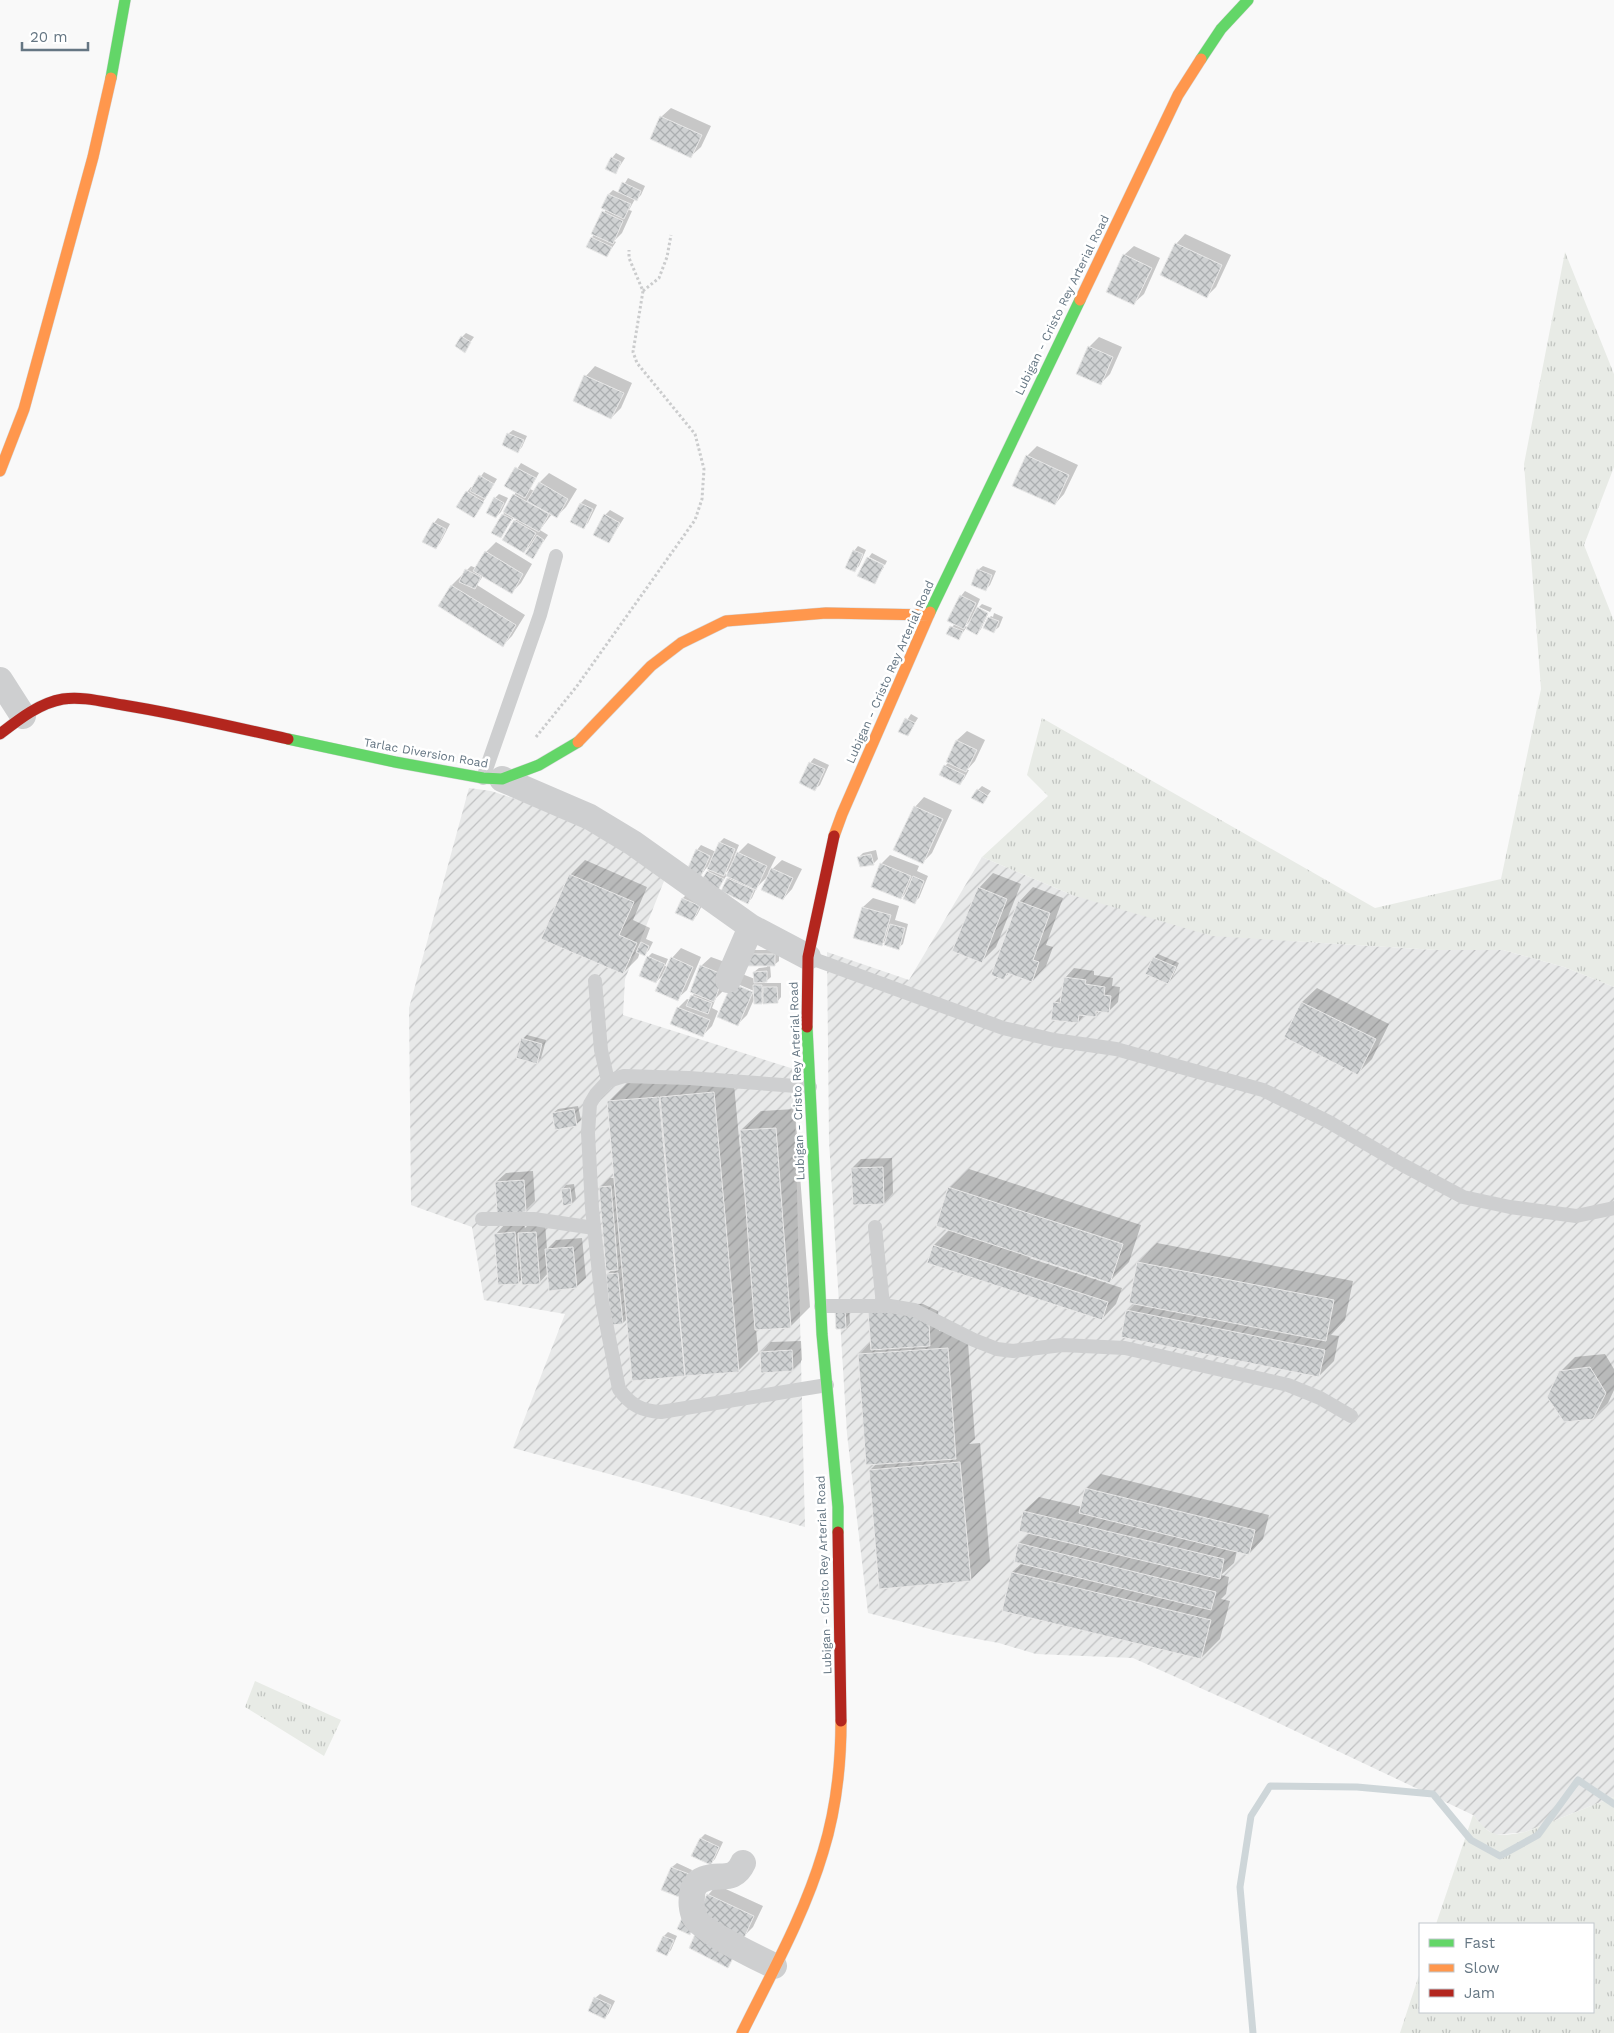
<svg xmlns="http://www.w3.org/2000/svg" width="1614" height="2033" font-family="'Work Sans',sans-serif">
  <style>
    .industrial { fill: url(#industrial-furrows) }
    .grass { fill: url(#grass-tufts) }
    .shadow { fill: #0003; fill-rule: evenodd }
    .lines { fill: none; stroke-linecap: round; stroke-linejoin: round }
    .stream { stroke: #ced6d9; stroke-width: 7 }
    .building { fill: url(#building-cross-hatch); stroke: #e8e8e8 }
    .fast-casing { stroke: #d5d6d7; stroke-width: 12 }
    .slow-casing { stroke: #d5d6d7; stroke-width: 12 }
    .jam-casing { stroke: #d5d6d7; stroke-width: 12 }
    .path { stroke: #cbcccd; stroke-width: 3; stroke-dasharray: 2.5 2.5; stroke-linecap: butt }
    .lane { stroke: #cecfd0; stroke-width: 14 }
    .street { stroke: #cecfd0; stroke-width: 26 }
    .fast { stroke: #63d668; stroke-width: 11 }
    .slow { stroke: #ff974d; stroke-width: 11 }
    .jam { stroke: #b3261e; stroke-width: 11 }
    .labels { text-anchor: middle; stroke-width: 5; stroke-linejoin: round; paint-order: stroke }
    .street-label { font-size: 12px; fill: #657683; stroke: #fff }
  </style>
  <defs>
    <pattern id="industrial-furrows" width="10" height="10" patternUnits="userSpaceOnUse" patternTransform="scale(1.25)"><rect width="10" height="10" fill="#e8e9e9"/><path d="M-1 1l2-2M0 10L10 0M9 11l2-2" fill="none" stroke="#c0c1c2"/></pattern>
    <pattern id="grass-tufts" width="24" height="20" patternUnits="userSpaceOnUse" patternTransform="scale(1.25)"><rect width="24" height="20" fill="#e8ebe6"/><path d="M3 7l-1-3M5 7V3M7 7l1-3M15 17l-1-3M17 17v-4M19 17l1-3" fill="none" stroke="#c0c3c0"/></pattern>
    <pattern id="building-cross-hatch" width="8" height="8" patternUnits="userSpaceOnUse" patternTransform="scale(1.25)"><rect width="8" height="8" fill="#d0d2d3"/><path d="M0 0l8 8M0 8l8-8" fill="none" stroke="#acafb1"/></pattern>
  </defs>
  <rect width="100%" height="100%" fill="#f9f9f9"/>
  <path class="industrial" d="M 469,788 L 491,791 L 570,817 L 666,876 L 625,979 L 623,1015 L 794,1069 L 805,1527 L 513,1448 L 565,1314 L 484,1300 L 472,1227 L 411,1205 L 409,1008 Z
    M 982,857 L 1072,895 L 1291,941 L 1436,950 L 1503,950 L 1564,967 L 1614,987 L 1614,1797 L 1525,1832 L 1495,1835 L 1483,1827 L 1473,1815 L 1272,1720 L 1133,1658 L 1036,1654 L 999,1643 L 949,1634 L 868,1613 L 847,1434 L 829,1141 L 827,952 L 909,980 Z"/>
  <path class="grass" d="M 1565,252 L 1614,374 L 1614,467 L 1584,545 L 1614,621 L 1614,987 L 1564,967 L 1503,950 L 1436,950 L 1212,936 L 1072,895 L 982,857 L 1048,796 L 1027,775 L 1042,718 L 1375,908 L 1501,879 L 1541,689 L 1524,464 Z
    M 255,1681 L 341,1720 L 324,1756 L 245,1707 Z
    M 1614,1797 L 1614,2033 L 1400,2033 L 1420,1972 L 1420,2012 L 1593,2012 L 1593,1924 L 1436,1924 L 1473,1815 C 1492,1838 1496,1837 1525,1832 Z"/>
  <path class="shadow" d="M 671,108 L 711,126 L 701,147 L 691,156 L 661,117 Z
    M 616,153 L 625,158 L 616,172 L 612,158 Z
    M 628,178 L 645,186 L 641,195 L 636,200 L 635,199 L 629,210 L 632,211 L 622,233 L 614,241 L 616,242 L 607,255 L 588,246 L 606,209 L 609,194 L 613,190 L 619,193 Z
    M 1185,234 L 1231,255 L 1216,287 L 1207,296 L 1176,244 Z
    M 1134,246 L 1160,258 L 1144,294 L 1134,303 L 1124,255 Z
    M 466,333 L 474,337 L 464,351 L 462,337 Z
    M 1099,337 L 1122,347 L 1110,374 L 1100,384 L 1077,373 L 1089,347 Z
    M 595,366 L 632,383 L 621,408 L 611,418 L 574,401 L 586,376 Z
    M 513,430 L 527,436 L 522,447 L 518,451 L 508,434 Z
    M 1037,446 L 1078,465 L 1064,494 L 1055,504 L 1027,456 Z
    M 521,463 L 539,473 L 530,489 L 534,491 L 540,482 L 549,473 L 577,489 L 566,507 L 557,516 L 552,514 L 542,527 L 540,530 L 548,535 L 533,557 L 532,544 L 524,552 L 515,521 L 517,518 L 514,517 L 501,536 L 493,532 L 516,492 L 506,486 Z
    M 484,472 L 497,479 L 474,517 L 467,492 L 471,487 L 473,488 Z
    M 499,494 L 508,498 L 501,512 L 496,517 L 495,498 Z
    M 585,499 L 597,505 L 588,523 L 583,527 L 581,503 Z
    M 610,510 L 624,518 L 609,542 L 605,515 Z
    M 438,518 L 450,524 L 440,543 L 436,548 L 434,523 Z
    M 496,542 L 532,564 L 521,583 L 511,593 L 483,576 L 477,585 L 525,615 L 512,636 L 503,645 L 440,605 L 452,585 L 471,566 L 476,568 L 486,552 Z
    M 858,546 L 866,550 L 859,566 L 855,570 L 854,551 Z
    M 872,553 L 887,561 L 885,565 L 869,557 Z
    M 867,559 L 884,567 L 874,583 Z
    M 983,566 L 996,571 L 990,585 L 986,589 L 978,570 Z
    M 965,591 L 980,599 L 971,620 L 965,626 L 968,627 L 978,609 L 988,614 L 981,629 L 977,634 L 966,628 L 959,638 L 948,634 L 955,623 L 961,596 Z
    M 982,604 L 992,608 L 990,612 L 979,607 Z
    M 994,613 L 1003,617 L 999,627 L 994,631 L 989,618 L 991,616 L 993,617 Z
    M 911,714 L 918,718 L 907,735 L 900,731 Z
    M 967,731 L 985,740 L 975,761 L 967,770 L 969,770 L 964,779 L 960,784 L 945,766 L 949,762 L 957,740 Z
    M 814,758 L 829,765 L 820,785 L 815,789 L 810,763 Z
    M 982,786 L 991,791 L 982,803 L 978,790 Z
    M 924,797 L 952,810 L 932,853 L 923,862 L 915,807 Z
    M 724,838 L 739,845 L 734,857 L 748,843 L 776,857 L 768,873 L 782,860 L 802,869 L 792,889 L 783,899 L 769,875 L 757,887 L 752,898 L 748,902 L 728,879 L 730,876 L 731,867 L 725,874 L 727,875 L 718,888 L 708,871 L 710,869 L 707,867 L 701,875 L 697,850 L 701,845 L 716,852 L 720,842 Z
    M 876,850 L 878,859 L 873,864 L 859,857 L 863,853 Z
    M 890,855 L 919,866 L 917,871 L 928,876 L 919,898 L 914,902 L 908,891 L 901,898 L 881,864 Z
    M 585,860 L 647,887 L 633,920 L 650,928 L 646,939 L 653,942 L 649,950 L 645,954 L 640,952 L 638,958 L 623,973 L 570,875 Z
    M 993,873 L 1021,884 L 996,947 L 982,961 L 979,888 Z
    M 1033,887 L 1063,898 L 1046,945 L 1053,947 L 1046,966 L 1032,981 L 1009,973 L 1004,978 L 1019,902 Z
    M 687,894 L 704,902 L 697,915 L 693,920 L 676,912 L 683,898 Z
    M 873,898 L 899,906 L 895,920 L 908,924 L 903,944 L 898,948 L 888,938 L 881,945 L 863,907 Z
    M 681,948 L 701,957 L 687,990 L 677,999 L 665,973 L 656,982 L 648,957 L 652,953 L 668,959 L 665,966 L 668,967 L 672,958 Z
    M 751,950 L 779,950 L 779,961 L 774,965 L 770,965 L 771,977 L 764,983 L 781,983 L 781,997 L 777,1002 L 755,1003 L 755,997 L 747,1015 L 738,1024 L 719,1016 L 733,983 L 742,974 L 755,979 L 754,972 L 759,968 L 767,967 L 767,965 L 747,965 L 747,954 ZM 735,983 L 759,993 L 758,996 L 735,986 Z
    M 1158,954 L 1179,963 L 1172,978 L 1168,983 L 1154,958 Z
    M 711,957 L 733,965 L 723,991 L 716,998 L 712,1008 L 718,1011 L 712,1026 L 703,1035 L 678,1008 L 687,999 L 690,1000 L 695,992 L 701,966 Z
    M 1074,968 L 1094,971 L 1094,975 L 1113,978 L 1112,986 L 1120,987 L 1118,1002 L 1109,1011 L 1100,1010 L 1095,1016 L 1085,1014 L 1078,1022 L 1054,1003 L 1063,994 L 1065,978 Z
    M 1317,988 L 1389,1024 L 1372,1059 L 1358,1073 L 1285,1037 L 1302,1002 Z
    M 527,1035 L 546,1040 L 541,1058 L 536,1062 L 523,1039 Z
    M 733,1074 L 744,1192 L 746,1192 L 741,1130 L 761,1111 L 795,1109 L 810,1307 L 790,1327 L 756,1329 L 758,1351 L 739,1370 L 633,1380 L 628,1318 L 623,1323 L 607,1274 L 613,1269 L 601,1187 L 610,1178 L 615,1178 L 608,1102 L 627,1083 Z
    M 578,1106 L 581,1120 L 576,1124 L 553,1113 L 558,1109 Z
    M 892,1158 L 893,1193 L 884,1203 L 852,1168 L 861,1159 Z
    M 969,1169 L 1141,1225 L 1129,1262 L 1110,1281 L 1030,1255 L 1029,1258 L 1122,1288 L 1116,1304 L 1102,1319 L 934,1245 L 950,1229 L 950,1188 Z
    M 533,1171 L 535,1201 L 525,1211 L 496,1182 L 506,1173 Z
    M 574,1184 L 576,1198 L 572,1203 L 562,1190 L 566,1185 Z
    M 524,1223 L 525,1228 L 529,1224 L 545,1223 L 547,1249 L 556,1240 L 582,1238 L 586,1278 L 576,1287 L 548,1273 L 539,1283 L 522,1279 L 518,1283 L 496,1234 L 505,1224 Z
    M 1157,1243 L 1353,1281 L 1345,1320 L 1331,1335 L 1339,1336 L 1334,1361 L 1319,1376 L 1128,1311 L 1136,1303 L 1138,1263 Z
    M 879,1303 L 923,1304 L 938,1311 L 939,1331 L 967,1329 L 975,1439 L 969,1444 L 980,1443 L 990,1561 L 970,1580 L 870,1470 L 877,1463 L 860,1354 L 871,1342 Z
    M 849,1305 L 850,1323 L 846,1328 L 836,1310 Z
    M 801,1341 L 802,1360 L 792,1370 L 762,1352 L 771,1342 Z
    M 1605,1354 L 1614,1369 L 1614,1390 L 1608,1403 L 1593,1418 L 1560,1372 L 1575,1357 Z
    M 1101,1474 L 1269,1515 L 1263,1539 L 1249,1554 L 1237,1551 L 1234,1563 L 1221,1575 L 1229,1577 L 1226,1594 L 1221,1599 L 1230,1601 L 1220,1639 L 1201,1658 L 1012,1572 L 1022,1563 L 1019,1544 L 1031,1532 L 1024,1511 L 1039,1497 L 1082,1507 L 1086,1489 Z
    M 705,1834 L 723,1842 L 715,1859 L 710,1864 L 693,1856 L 701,1838 Z
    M 677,1863 L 692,1870 L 683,1891 L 663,1889 L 672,1867 Z
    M 717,1885 L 763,1906 L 753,1927 L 744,1936 L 708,1895 Z
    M 668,1932 L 677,1936 L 671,1950 L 666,1955 L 664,1936 Z
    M 600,1994 L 615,2001 L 609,2013 L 605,2018 L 595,1998 Z"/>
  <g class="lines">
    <path class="stream" d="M 1253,2033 L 1240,1887 L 1251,1816 L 1270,1786 L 1357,1787 L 1433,1794 L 1471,1840 L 1500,1856 L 1538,1835 L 1578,1780 L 1614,1804"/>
  </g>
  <path class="building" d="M 660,116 L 702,135 L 691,158 L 650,139 Z
    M 611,157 L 621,162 L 616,174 L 605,169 Z
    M 622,182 L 641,191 L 637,201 L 618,192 Z
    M 608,194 L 631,204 L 624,219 L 601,208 Z
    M 602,211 L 623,221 L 613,244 L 591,234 Z
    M 591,237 L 612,247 L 607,257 L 586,247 Z
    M 1175,243 L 1222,265 L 1207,298 L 1160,275 Z
    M 1123,254 L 1152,268 L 1134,305 L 1106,292 Z
    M 461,336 L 471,342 L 465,353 L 455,346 Z
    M 1088,346 L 1113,357 L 1101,385 L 1076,374 Z
    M 584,375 L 624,393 L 611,419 L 573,401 Z
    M 507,433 L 524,440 L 518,453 L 502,445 Z
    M 1026,455 L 1069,475 L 1055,505 L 1012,486 Z
    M 515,467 L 536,478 L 525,498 L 504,486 Z
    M 479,475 L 494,484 L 485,499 L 470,491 Z
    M 539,482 L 568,499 L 557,518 L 527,501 Z
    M 466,491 L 484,502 L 474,518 L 456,507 Z
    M 513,494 L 549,514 L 539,532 L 503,512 Z
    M 494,497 L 504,503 L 496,518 L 486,513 Z
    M 580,503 L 593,509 L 584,529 L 570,522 Z
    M 502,514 L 512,519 L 501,538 L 491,533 Z
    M 604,514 L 620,523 L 609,543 L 593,535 Z
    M 514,520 L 536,533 L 524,553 L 502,540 Z
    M 433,522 L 446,529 L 436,549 L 422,542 Z
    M 537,535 L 544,540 L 533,559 L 525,554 Z
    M 853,550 L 863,554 L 855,572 L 845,568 Z
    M 485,551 L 523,574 L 512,594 L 473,571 Z
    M 867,557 L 884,565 L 875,584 L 857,576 Z
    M 465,569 L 481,577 L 475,589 L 459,582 Z
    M 977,569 L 992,575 L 986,591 L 971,585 Z
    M 451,585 L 516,625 L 503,647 L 438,606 Z
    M 960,595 L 976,603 L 964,629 L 947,621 Z
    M 977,607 L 988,613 L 977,635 L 966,629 Z
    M 988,617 L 999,621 L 994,633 L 983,628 Z
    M 950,626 L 963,631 L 959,640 L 946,634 Z
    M 905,718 L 915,723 L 908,736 L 898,732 Z
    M 956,740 L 977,750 L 966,772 L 946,762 Z
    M 809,762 L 825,769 L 815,791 L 799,783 Z
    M 944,765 L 965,775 L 960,785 L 939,775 Z
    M 977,789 L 988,796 L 983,804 L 971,798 Z
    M 914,806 L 943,819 L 923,864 L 893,850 Z
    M 719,842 L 735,849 L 724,876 L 707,869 Z
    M 696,849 L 710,856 L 701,876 L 687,870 Z
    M 737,852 L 767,866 L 756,890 L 726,876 Z
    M 871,854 L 874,865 L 860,867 L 857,857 Z
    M 880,863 L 911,876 L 901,899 L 871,887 Z
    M 771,868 L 793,878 L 783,900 L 761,890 Z
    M 707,871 L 724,879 L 718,890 L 701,881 Z
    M 569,874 L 634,902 L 619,935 L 637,943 L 623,974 L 541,939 Z
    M 913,876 L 924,881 L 915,904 L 903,899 Z
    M 727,878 L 754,890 L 748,904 L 721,891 Z
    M 978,887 L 1007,899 L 982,963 L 952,951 Z
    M 682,898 L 700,906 L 693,921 L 675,913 Z
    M 1018,901 L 1050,913 L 1033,960 L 1039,962 L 1032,982 L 1007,973 L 1004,980 L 991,975 Z
    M 862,907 L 891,915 L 882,946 L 853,938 Z
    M 890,924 L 905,928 L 899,950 L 884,945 Z
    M 641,942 L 649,946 L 645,956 L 636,952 Z
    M 746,954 L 775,954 L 775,966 L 746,966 Z
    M 647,956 L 665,964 L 656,983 L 639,976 Z
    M 671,957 L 693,967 L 678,1001 L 655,991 Z
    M 1153,957 L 1176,967 L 1168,984 L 1145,974 Z
    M 700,965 L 724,975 L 714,1002 L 690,992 Z
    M 767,971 L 767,982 L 754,983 L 753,972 Z
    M 1064,977 L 1086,980 L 1085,984 L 1105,987 L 1104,995 L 1111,996 L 1109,1013 L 1096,1011 L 1096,1017 L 1079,1015 L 1078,1023 L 1051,1020 L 1053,1002 L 1060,1003 Z
    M 732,983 L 753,992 L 738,1026 L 717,1017 Z
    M 753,985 L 762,985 L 762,1004 L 754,1004 Z
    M 763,987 L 777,987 L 778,1003 L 763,1004 Z
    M 691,995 L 712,1003 L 708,1014 L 686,1006 Z
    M 1301,1002 L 1376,1039 L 1358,1075 L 1284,1037 Z
    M 677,1007 L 710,1020 L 703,1037 L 670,1024 Z
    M 521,1038 L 542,1044 L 537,1064 L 516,1058 Z
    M 714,1092 L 739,1372 L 685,1376 L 660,1097 Z
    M 659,1097 L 685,1376 L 632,1381 L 607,1101 Z
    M 574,1109 L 577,1126 L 555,1130 L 552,1113 Z
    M 776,1128 L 791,1328 L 755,1330 L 740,1130 Z
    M 883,1167 L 884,1204 L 853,1205 L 851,1168 Z
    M 524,1180 L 526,1212 L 497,1213 L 495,1182 Z
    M 611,1186 L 618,1270 L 606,1271 L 599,1187 Z
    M 948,1187 L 1123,1244 L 1110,1283 L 936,1226 Z
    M 570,1188 L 572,1204 L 563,1206 L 561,1189 Z
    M 515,1232 L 519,1284 L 498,1285 L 494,1234 Z
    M 536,1232 L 540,1284 L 522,1285 L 518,1233 Z
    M 933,1245 L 1108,1302 L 1102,1320 L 927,1263 Z
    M 573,1247 L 577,1288 L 549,1291 L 545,1249 Z
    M 1137,1262 L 1334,1300 L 1326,1341 L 1129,1303 Z
    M 618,1273 L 623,1324 L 611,1325 L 606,1274 Z
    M 845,1309 L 846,1329 L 836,1329 L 835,1310 Z
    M 1126,1310 L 1325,1350 L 1319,1377 L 1121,1337 Z
    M 868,1312 L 913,1313 L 929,1321 L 930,1346 L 871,1350 Z
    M 948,1348 L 956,1459 L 866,1465 L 858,1354 Z
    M 792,1350 L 793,1371 L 761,1373 L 760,1352 Z
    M 1590,1367 L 1606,1393 L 1593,1419 L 1564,1422 L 1547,1397 L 1559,1371 Z
    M 960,1462 L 971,1581 L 879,1589 L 869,1470 Z
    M 1085,1488 L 1255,1530 L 1249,1555 L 1079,1513 Z
    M 1023,1511 L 1224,1559 L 1220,1579 L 1019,1531 Z
    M 1018,1543 L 1216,1592 L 1211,1610 L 1014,1562 Z
    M 1011,1572 L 1211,1620 L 1201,1659 L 1002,1611 Z
    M 700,1838 L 719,1847 L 711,1865 L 691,1856 Z
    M 671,1867 L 689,1874 L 679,1897 L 661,1890 Z
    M 707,1894 L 754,1916 L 744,1938 L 697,1916 Z
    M 682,1918 L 695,1924 L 690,1935 L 677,1929 Z
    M 696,1932 L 736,1952 L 728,1968 L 689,1948 Z
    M 663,1936 L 674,1940 L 667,1956 L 656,1951 Z
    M 594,1997 L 611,2005 L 605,2019 L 588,2011 Z"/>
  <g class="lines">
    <defs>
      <path id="fast" d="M 1201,59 L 1221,29 L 1248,0
        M 111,78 L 125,0
        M 930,612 L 1080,300
        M 288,739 L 395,762 L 483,778 L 502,779 L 539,765 L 578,742
        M 807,1027 L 822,1334 L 838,1507 L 838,1532"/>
      <path id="slow" d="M 1080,300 L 1178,95 L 1201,59
        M 0,471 L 24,409 L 93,157 L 111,78
        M 578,742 L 651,666 L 681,643 L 726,621 L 826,613 L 929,615
        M 834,836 L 842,814 L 930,612
        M 742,2033 C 771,1974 804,1916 823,1852 C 836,1810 841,1765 841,1721"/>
      <path id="jam" d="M 0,734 C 18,720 39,703 63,699 C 82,696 104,702 123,705 C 179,714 233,727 288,739
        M 807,1027 L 808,957 L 834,836
        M 838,1532 L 841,1721"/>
    </defs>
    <use href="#fast" class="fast-casing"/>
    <use href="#slow" class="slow-casing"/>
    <use href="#jam" class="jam-casing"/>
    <path class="path" d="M 643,291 L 659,278 L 667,257 L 671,235
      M 536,737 L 577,686 L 695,520 L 702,499 L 704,469 L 695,434 L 637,363 L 633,352 L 643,291 L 629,258 L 629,250"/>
    <path class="lane" d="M 483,778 L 540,615 L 556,556
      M 808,957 L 1003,1028 L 1054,1040 L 1116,1049 L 1263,1090 L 1329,1122 L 1401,1164 L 1463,1197 L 1510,1207 L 1576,1216 L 1614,1208
      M 595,981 L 601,1050 L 608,1081
      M 810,1087 L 689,1078 L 624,1076 L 608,1081 L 596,1094 L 590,1104 L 588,1133 L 592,1208 L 602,1302 L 619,1389 C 630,1405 642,1411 661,1412 L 827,1385
      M 482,1219 L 534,1219 L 594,1228
      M 875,1227 L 883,1305
      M 821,1306 L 890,1306 L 914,1310 L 974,1340 L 997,1349 L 1013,1351 L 1062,1345 L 1125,1348 L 1288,1385 L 1320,1398 L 1351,1416"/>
    <path class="street" d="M 0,680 L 23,716
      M 502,779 L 590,817 L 633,843 L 751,927 L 808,957
      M 728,980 L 751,927
      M 743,1863 C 734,1883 720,1873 704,1879 C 696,1882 692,1888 692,1897 C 691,1902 692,1910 694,1916 C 699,1930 758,1958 774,1966"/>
    <use href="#fast" class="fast"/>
    <use href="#slow" class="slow"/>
    <use href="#jam" class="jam"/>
  </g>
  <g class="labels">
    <g class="street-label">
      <text transform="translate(1062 305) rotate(-64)" y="4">Lubigan - Cristo Rey Arterial Road</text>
      <text transform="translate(890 672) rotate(-66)" y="4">Lubigan - Cristo Rey Arterial Road</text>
      <text transform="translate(426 753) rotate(10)" y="4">Tarlac Diversion Road</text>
      <text transform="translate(797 1081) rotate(-92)" y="4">Lubigan - Cristo Rey Arterial Road</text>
      <text transform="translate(824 1575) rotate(-92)" y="4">Lubigan - Cristo Rey Arterial Road</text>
    </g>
  </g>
  <rect x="1419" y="1923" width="175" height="90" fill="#ffffff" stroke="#c1c8cd"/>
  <rect x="1429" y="1939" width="25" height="8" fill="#63d668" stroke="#c1c8cd"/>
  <text x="1464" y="1948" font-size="15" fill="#657683">Fast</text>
  <rect x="1429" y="1964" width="25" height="8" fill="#ff974d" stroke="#c1c8cd"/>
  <text x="1464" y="1973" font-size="15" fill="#657683">Slow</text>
  <rect x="1429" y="1989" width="25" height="8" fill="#b3261e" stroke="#c1c8cd"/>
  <text x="1464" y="1998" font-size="15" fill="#657683">Jam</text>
  <path d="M22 42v8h66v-8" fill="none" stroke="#657683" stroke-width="2.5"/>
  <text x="30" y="42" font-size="15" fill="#657683" stroke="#ffffff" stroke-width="4" paint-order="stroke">20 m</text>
</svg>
